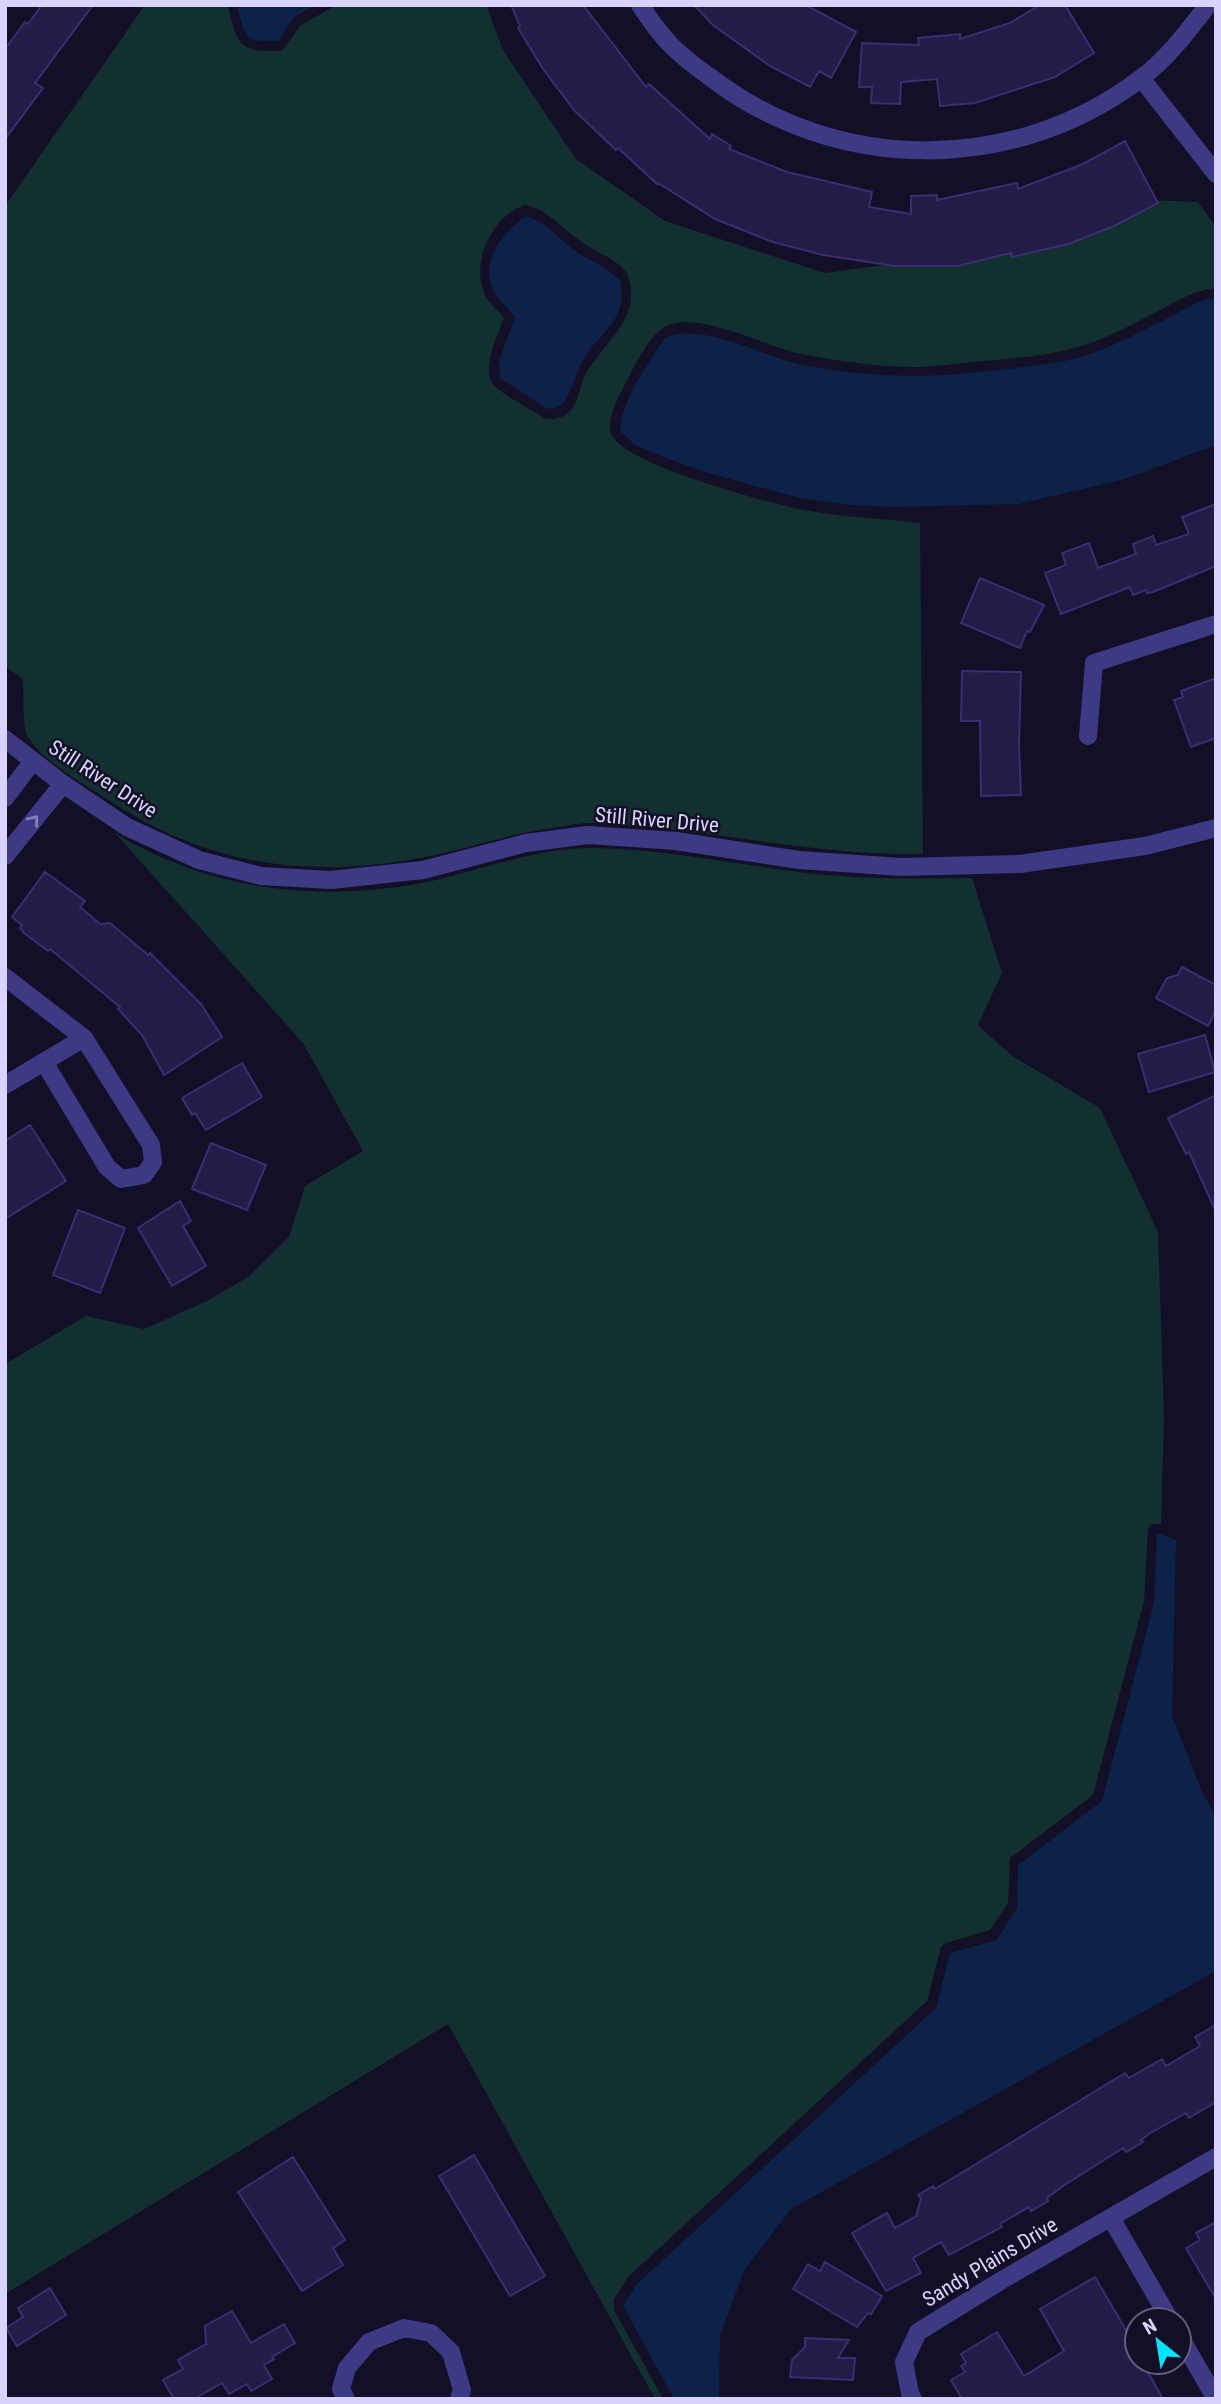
<svg xmlns="http://www.w3.org/2000/svg" width="1221" height="2404" font-family="'Roboto Condensed',sans-serif">
  <style>
    .green { fill: #12302f; fill-rule: evenodd }
    .water { fill: #0c2248 }
    .building { fill: #241b47; stroke: #3b2d73; stroke-width: 2 }
    .lines { fill: none; stroke-linecap: round; stroke-linejoin: round }
    .minor { stroke: #3d3a85; stroke-width: 18 }
    .oneway { stroke: #837fbc }
    .labels { text-anchor: middle; stroke-width: 5; stroke-linejoin: round; paint-order: stroke }
    .street-label { font-size: 21px; fill: #d9d4ff; stroke: #130f26 }
  </style>
  <rect width="100%" height="100%" fill="#130f26"/>
  <path class="green" d="M 145,5 L 228,5 C 237,46 239,52 282,51 L 300,26 L 333,7 L 486,5 L 503,50 L 576,159 L 665,221 L 825,273 L 991,251 L 1143,200 L 1198,202 L 1216,227 L 1216,288 C 1197,289 1179,300 1162,309 C 1137,322 1112,336 1085,345 C 1047,357 1004,359 965,363 C 949,364 933,367 917,367 C 878,367 835,361 797,353 C 763,345 702,313 669,325 C 649,332 633,370 623,388 C 617,400 607,420 611,433 C 619,463 766,502 799,509 C 838,517 880,518 920,523 L 923,854 C 811,856 702,827 591,823 C 580,823 570,825 559,827 C 510,833 468,849 420,858 C 304,879 206,865 107,799 C 83,783 43,762 28,737 C 22,727 24,692 23,679 L 5,666 L 5,206 ZM 525,205 C 532,207 539,209 545,213 C 557,221 567,232 579,240 C 593,252 624,260 629,279 C 641,322 600,344 584,378 C 579,390 578,403 569,412 C 562,419 552,420 544,418 C 533,411 498,392 492,383 C 482,368 498,334 504,318 C 499,310 490,305 486,297 C 469,265 491,216 525,205 Z
    M 115,833 C 209,891 320,903 427,882 C 479,871 539,847 593,848 C 662,849 729,863 798,872 C 856,879 914,879 972,878 L 1002,973 L 978,1025 L 1012,1056 L 1100,1108 L 1158,1232 L 1164,1418 L 1161,1524 L 1151,1524 L 1148,1529 L 1144,1601 L 1093,1795 L 1010,1858 L 1008,1903 L 990,1930 L 946,1943 L 941,1947 L 927,2001 L 629,2276 L 614,2299 L 614,2310 L 663,2399 L 655,2399 L 448,2024 L 5,2294 L 5,1364 L 86,1316 L 144,1329 L 207,1301 L 248,1277 L 289,1237 L 305,1186 L 363,1151 L 303,1043 Z"/>
  <path class="water" d="M 237,5 L 315,5 L 293,18 L 278,41 C 243,42 245,38 237,5 Z
    M 526,216 C 546,222 560,240 577,252 C 592,261 607,268 620,280 C 621,289 623,298 620,307 C 616,325 596,339 586,355 C 576,370 574,386 566,399 C 561,406 557,408 548,409 L 500,378 L 499,361 L 515,317 C 509,308 498,301 494,291 C 479,260 503,233 526,216 Z
    M 1216,298 L 1216,445 L 1125,479 L 1019,504 L 896,507 L 848,505 L 800,498 L 711,474 L 671,460 L 635,445 L 620,431 C 622,398 647,366 664,339 C 696,321 758,353 791,362 C 813,368 837,371 859,373 C 914,379 968,374 1023,367 C 1045,364 1069,362 1090,354 C 1119,344 1145,329 1172,316 C 1185,309 1200,299 1216,298 Z
    M 1157,1533 L 1176,1540 L 1172,1716 L 1202,1792 L 1216,1817 L 1216,1971 L 791,2209 L 744,2271 L 720,2335 L 719,2399 L 674,2399 L 623,2306 L 636,2285 L 936,2008 L 950,1953 L 997,1940 L 1017,1908 L 1018,1865 L 1102,1801 L 1154,1603 Z"/>
  <path class="building" d="M 42,5 L 93,5 L 35,83 L 43,88 L 5,139 L 5,49 L 25,22 L 28,24 Z
    M 511,5 L 583,5 L 646,87 L 649,84 L 710,139 L 712,134 L 731,146 L 729,149 L 787,172 L 872,192 L 869,207 L 911,214 L 911,196 L 937,195 L 937,200 L 1017,183 L 1018,189 L 1083,164 L 1125,141 L 1158,203 L 1114,226 L 1068,244 L 1012,257 L 1011,253 L 957,266 L 895,266 L 823,255 L 773,242 L 715,219 L 658,183 L 657,184 L 618,148 L 616,150 L 574,110 L 543,69 L 518,28 L 520,26 Z
    M 694,5 L 806,5 L 856,32 L 831,78 L 819,71 L 810,87 L 770,66 L 713,25 Z
    M 1040,5 L 1065,5 L 1094,53 L 1055,77 L 975,103 L 940,106 L 937,79 L 901,82 L 900,104 L 871,103 L 872,87 L 859,87 L 862,43 L 919,45 L 918,38 L 960,34 L 960,39 L 1010,23 Z
    M 1216,504 L 1216,566 L 1153,592 L 1147,593 L 1146,590 L 1133,595 L 1130,587 L 1061,614 L 1045,573 L 1066,565 L 1062,553 L 1089,543 L 1098,568 L 1136,554 L 1133,544 L 1153,536 L 1156,545 L 1189,534 L 1182,517 Z
    M 980,578 L 1044,605 L 1030,632 L 1027,631 L 1020,648 L 961,623 Z
    M 962,671 L 1021,672 L 1019,744 L 1021,795 L 981,796 L 980,721 L 961,721 Z
    M 1216,678 L 1216,738 L 1191,747 L 1174,700 L 1183,697 L 1181,691 Z
    M 45,872 L 85,901 L 80,907 L 100,924 L 110,923 L 148,955 L 150,953 L 201,1004 L 222,1037 L 164,1075 L 142,1035 L 118,1009 L 120,1007 L 50,949 L 48,951 L 24,933 L 20,928 L 22,925 L 12,917 Z
    M 1182,967 L 1216,985 L 1216,1010 L 1208,1026 L 1156,998 L 1167,978 L 1178,975 Z
    M 1205,1035 L 1215,1072 L 1149,1092 L 1138,1054 Z
    M 242,1063 L 262,1097 L 206,1130 L 195,1113 L 192,1115 L 182,1098 Z
    M 1216,1095 L 1216,1212 L 1189,1152 L 1186,1154 L 1168,1118 Z
    M 30,1125 L 66,1181 L 5,1219 L 5,1141 Z
    M 211,1143 L 266,1165 L 247,1210 L 192,1189 Z
    M 180,1201 L 191,1221 L 183,1226 L 206,1266 L 172,1286 L 138,1228 Z
    M 78,1210 L 125,1228 L 100,1293 L 53,1275 Z
    M 1216,2025 L 1216,2102 L 1189,2118 L 1186,2113 L 1149,2134 L 1141,2140 L 1143,2142 L 1126,2152 L 1123,2148 L 1063,2186 L 1047,2198 L 1048,2201 L 1031,2211 L 1029,2207 L 1000,2224 L 1002,2227 L 949,2255 L 941,2242 L 913,2258 L 921,2273 L 886,2291 L 852,2233 L 887,2213 L 895,2228 L 916,2216 L 921,2199 L 918,2195 L 933,2186 L 935,2189 L 1125,2073 L 1129,2078 L 1162,2059 L 1166,2066 L 1200,2046 L 1195,2037 Z
    M 474,2155 L 545,2276 L 510,2296 L 439,2176 Z
    M 293,2157 L 345,2240 L 333,2248 L 343,2265 L 302,2291 L 238,2192 Z
    M 1216,2222 L 1216,2299 L 1186,2248 L 1200,2240 L 1196,2233 Z
    M 825,2262 L 882,2296 L 871,2314 L 868,2313 L 857,2327 L 793,2289 L 808,2264 L 820,2271 Z
    M 1095,2277 L 1137,2349 L 1137,2362 L 1142,2362 L 1163,2399 L 962,2399 L 951,2380 L 965,2372 L 961,2366 L 966,2363 L 961,2354 L 997,2332 L 1024,2376 L 1064,2351 L 1040,2309 Z
    M 50,2288 L 66,2315 L 17,2346 L 6,2328 L 23,2317 L 18,2308 Z
    M 232,2311 L 251,2343 L 284,2324 L 295,2343 L 272,2357 L 274,2359 L 264,2365 L 272,2379 L 251,2391 L 247,2384 L 229,2394 L 222,2383 L 194,2399 L 174,2399 L 163,2380 L 183,2369 L 178,2360 L 206,2344 L 205,2326 Z
    M 805,2338 L 849,2340 L 838,2358 L 855,2358 L 853,2380 L 790,2377 L 792,2360 L 805,2347 Z"/>
  <g class="lines">
    <path class="minor" d="M 640,5 C 649,18 658,32 669,43 C 681,56 696,67 710,77 C 836,174 1013,175 1140,79 C 1167,59 1188,31 1208,5
      M 1141,78 L 1216,174
      M 1088,736 L 1094,663 L 1216,624
      M 5,739 L 63,784 L 127,827 L 199,860 L 261,876 L 331,880 L 423,870 L 526,843 L 588,835 L 676,841 L 799,860 L 901,867 L 1020,864 L 1145,846 L 1216,828
      M 5,798 L 33,761
      M 5,856 L 63,784
      M 5,977 L 84,1038 L 151,1145 L 153,1162 L 144,1175 L 121,1179 L 107,1167 L 44,1062
      M 5,1085 L 84,1038
      M 1111,2218 L 1170,2320
      M 1179,2335 L 1216,2399
      M 346,2399 L 341,2389 L 347,2368 L 369,2342 L 404,2328 L 431,2333 L 451,2352 L 462,2390 L 459,2399
      M 913,2399 L 910,2393 L 904,2362 L 918,2332 L 1002,2280 L 1216,2157"/>
  </g>
  <defs><path id="oneway-chevron" d="M-2-3.5L2.5 0L-2 3.5" fill="none" stroke-width="1.6" stroke-linecap="round" stroke-linejoin="round" transform="scale(1.75)"/></defs>
  <use class="oneway" href="#oneway-chevron" transform="translate(34 820) rotate(-52)"/>
  <g class="labels">
    <g class="street-label">
      <text transform="translate(103 779) rotate(33)" y="7">Still River Drive</text>
      <text transform="translate(657 820) rotate(5)" y="7">Still River Drive</text>
      <text transform="translate(990 2262) rotate(-31)" y="7">Sandy Plains Drive</text>
    </g>
  </g>
  <rect width="1221" height="2404" fill="none" stroke="#d9d4ff" stroke-width="14"/>
  <g transform="translate(1158 2341) rotate(330)"><circle r="33" fill="#130f26" stroke="#625e7d" stroke-width="2"/>
  <path d="M0-5L12 26L0 18L-12 26Z" fill="#00e5ff"/>
  <text y="-10" font-size="19" font-weight="bold" text-anchor="middle" fill="#d9d4ff">N</text>
  </g>
</svg>
